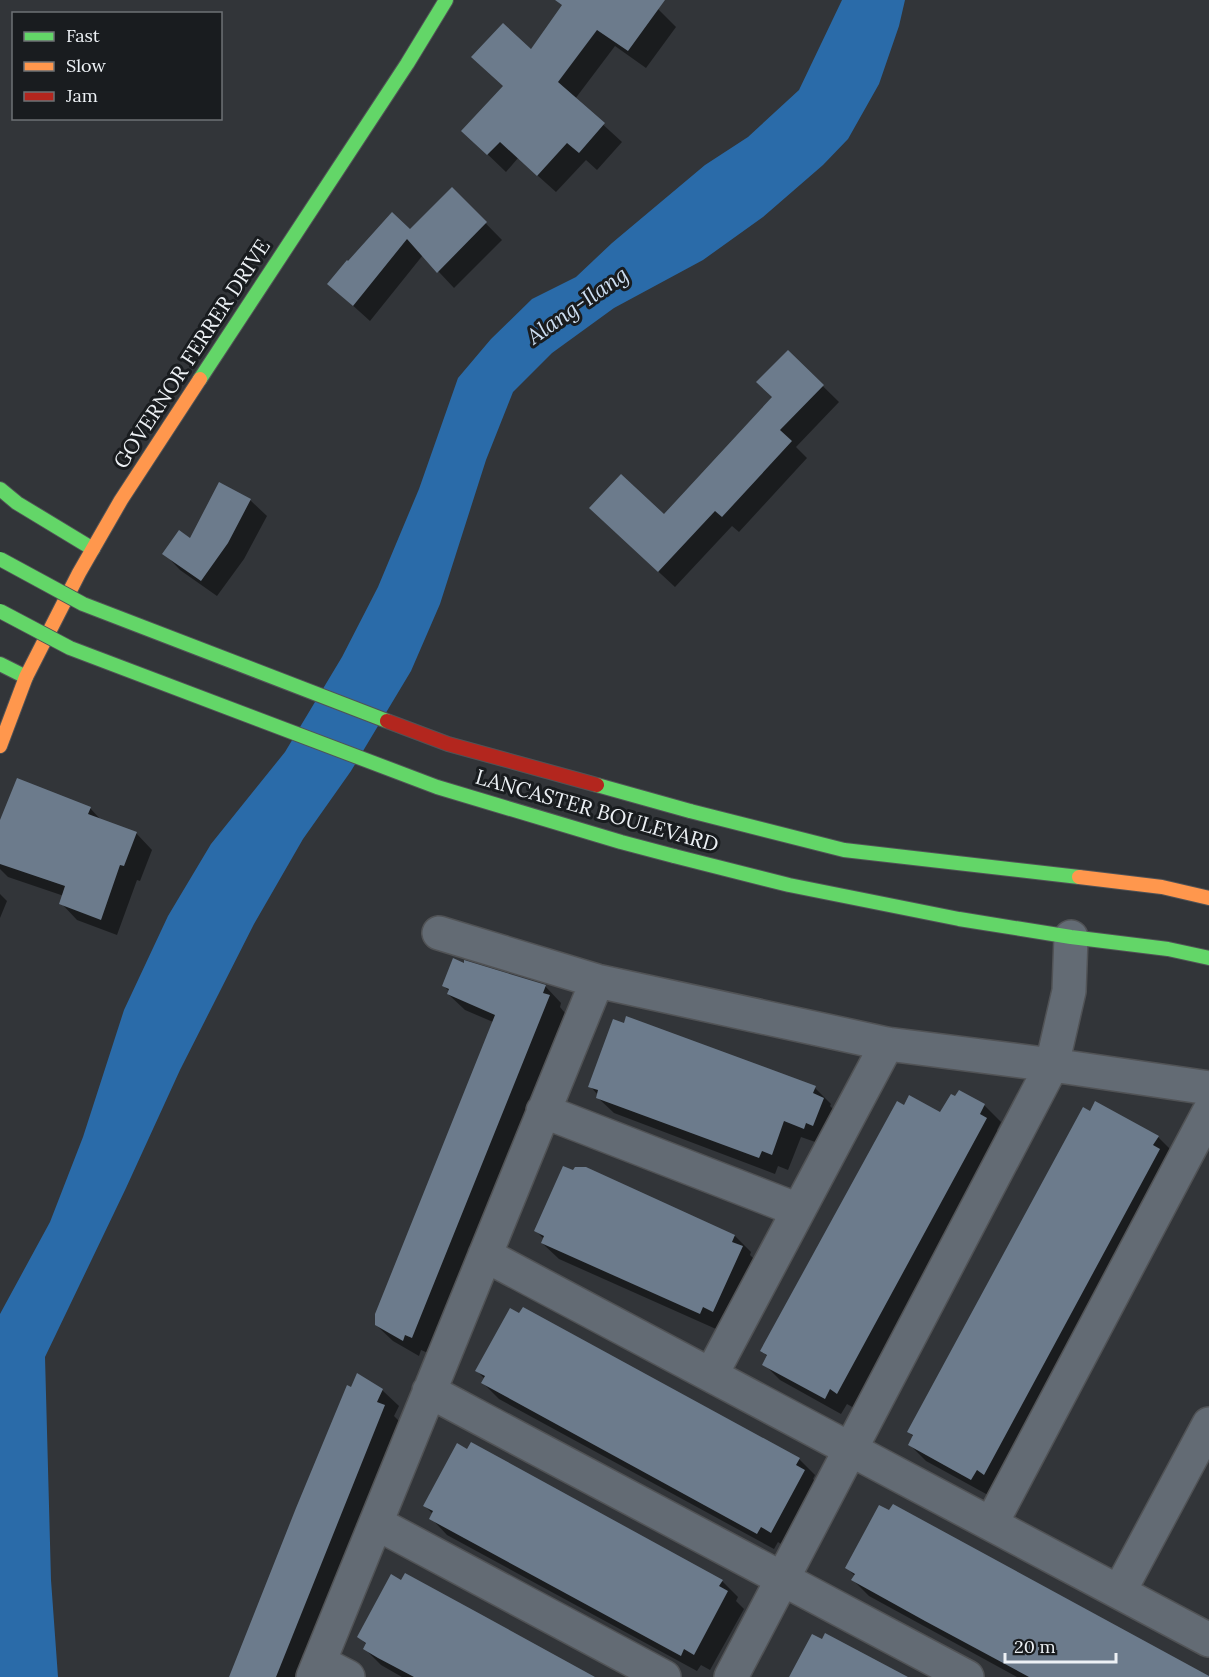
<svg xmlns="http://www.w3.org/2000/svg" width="1209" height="1677" font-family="Lora,serif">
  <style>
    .water { fill: #2a6ba9 }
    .shadow { fill: #0007 }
    .building { fill: #6c7b8c }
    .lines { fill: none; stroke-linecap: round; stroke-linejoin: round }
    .street-casing { stroke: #515356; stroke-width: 36 }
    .fast-casing { stroke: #515356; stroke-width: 16 }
    .slow-casing { stroke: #515356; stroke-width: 16 }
    .street { stroke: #636b74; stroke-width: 33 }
    .fast { stroke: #63d668; stroke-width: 14 }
    .slow { stroke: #ff974d; stroke-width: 14 }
    .fast-bridge-casing { stroke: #515356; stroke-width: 16; stroke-linecap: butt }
    .jam-bridge-casing { stroke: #515356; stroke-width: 16; stroke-linecap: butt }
    .fast-bridge { stroke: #63d668; stroke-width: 14 }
    .jam-bridge { stroke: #b3261e; stroke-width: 14 }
    .labels { text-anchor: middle; stroke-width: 6; stroke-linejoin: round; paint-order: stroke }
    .street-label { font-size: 21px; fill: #edf1f5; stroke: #191c1f }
    .water-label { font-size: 22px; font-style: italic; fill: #cddef1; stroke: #191c1f }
  </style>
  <rect width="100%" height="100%" fill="#323539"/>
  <path class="water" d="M 842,0 L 905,0 L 899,26 L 879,84 L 848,139 L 823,165 L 763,217 L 703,260 L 614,308 L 552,353 L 513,392 L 486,460 L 440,604 L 411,671 L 351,771 L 303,839 L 254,924 L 180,1070 L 126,1188 L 45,1357 L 51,1580 L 58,1677 L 0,1677 L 0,1314 L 50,1222 L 83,1137 L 124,1010 L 168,916 L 211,844 L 285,752 L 342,657 L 378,587 L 419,489 L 458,378 L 491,339 L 532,299 L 576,277 L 612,243 L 705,165 L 748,137 L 799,90 Z"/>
  <path class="shadow" d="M 567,0 L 646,0 L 658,9 L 676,27 L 646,68 L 615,46 L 575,99 L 622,142 L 597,170 L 586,160 L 556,192 L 518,158 L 506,172 L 481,148 L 504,87 Z
    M 452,189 L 502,240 L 454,288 L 423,255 L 370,321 L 329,284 L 410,231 Z
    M 788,352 L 839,402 L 796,447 L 807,458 L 739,532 L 732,526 L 675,587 L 607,524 L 664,516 L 773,397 Z
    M 250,500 L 267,516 L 244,559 L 217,596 L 180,570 L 164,553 L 190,540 Z
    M 90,808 L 102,821 L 136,833 L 152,850 L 140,881 L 137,880 L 117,935 L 77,920 L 61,903 L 64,896 L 8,877 L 0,869 L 0,836 Z
    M 0,894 L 7,901 L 0,918 Z
    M 444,986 L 545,986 L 561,1003 L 560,1007 L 565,1013 L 428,1353 L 421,1350 L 419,1356 L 393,1341 L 376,1325 L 493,1022 L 465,1010 L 448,994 L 449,991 Z
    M 590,1086 L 815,1088 L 831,1104 L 830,1106 L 839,1115 L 821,1144 L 801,1137 L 788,1170 L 778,1166 L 775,1174 L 614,1113 L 597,1097 L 598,1095 Z
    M 960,1092 L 985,1106 L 1001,1122 L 997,1130 L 1002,1135 L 854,1408 L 847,1404 L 841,1414 L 780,1380 L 764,1364 L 768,1357 L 762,1351 L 904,1107 L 941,1114 Z
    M 1158,1137 L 1174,1153 L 988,1495 L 926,1461 L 910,1445 L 914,1437 L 908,1432 Z
    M 536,1231 L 735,1236 L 751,1252 L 750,1255 L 758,1263 L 730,1327 L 720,1322 L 716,1329 L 559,1259 L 542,1243 L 544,1239 Z
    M 477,1371 L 799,1459 L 815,1475 L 813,1479 L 821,1487 L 787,1548 L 778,1542 L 774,1549 L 499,1399 L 483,1383 L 485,1379 Z
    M 382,1390 L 399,1406 L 394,1416 L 401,1423 L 298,1677 L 230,1677 Z
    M 425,1506 L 722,1581 L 738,1597 L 736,1601 L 744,1609 L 710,1670 L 701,1665 L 697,1671 L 447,1535 L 431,1518 L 433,1514 Z
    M 847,1568 L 1201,1677 L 1017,1677 L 869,1596 L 853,1580 L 855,1576 Z
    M 359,1637 L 593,1677 L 402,1677 L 381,1665 L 365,1649 L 367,1645 Z"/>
  <path class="building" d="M 555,0 L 665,0 L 628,51 L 597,30 L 558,82 L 605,123 L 579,153 L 567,143 L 537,176 L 500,142 L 487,155 L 461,131 L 503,86 L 471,57 L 503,23 L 531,49 L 562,5 Z
    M 452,187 L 487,222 L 437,273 L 407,239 L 353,306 L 327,284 L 347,260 L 348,261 L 392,212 L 410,229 Z
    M 788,350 L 824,385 L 780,430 L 792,441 L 722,517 L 715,511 L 658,572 L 589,508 L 621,474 L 664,514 L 772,397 L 756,382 Z
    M 219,482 L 251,499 L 228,543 L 201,581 L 162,554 L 179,530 L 190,538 Z
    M 17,778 L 91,807 L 88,814 L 137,832 L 124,866 L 120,865 L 101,920 L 59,904 L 65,886 L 0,864 L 0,820 Z
    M 453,958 L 464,963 L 464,960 L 546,985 L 543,993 L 550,995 L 412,1338 L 405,1335 L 403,1341 L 375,1325 L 375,1314 L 495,1015 L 447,994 L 449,989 L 442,986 Z
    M 626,1016 L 816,1086 L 813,1093 L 824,1098 L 813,1126 L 806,1123 L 804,1129 L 784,1121 L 772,1155 L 762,1151 L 759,1158 L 596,1098 L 598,1090 L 588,1087 L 613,1019 L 624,1023 Z
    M 959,1090 L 985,1104 L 980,1114 L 987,1118 L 837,1394 L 830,1389 L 825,1399 L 762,1365 L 767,1355 L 760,1351 L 897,1101 L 904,1105 L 909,1095 L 940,1112 L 951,1094 L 955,1096 Z
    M 1095,1101 L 1159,1136 L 1153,1145 L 1160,1149 L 984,1475 L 977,1470 L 971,1480 L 908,1445 L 913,1435 L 907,1432 L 1083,1107 L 1090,1111 Z
    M 563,1166 L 573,1170 L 575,1167 L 586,1167 L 735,1235 L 732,1242 L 743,1246 L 713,1312 L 703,1307 L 700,1314 L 541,1243 L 544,1236 L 534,1231 Z
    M 523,1307 L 800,1458 L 796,1465 L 805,1470 L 771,1533 L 761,1527 L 757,1534 L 481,1383 L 485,1376 L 475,1371 L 510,1308 L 519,1313 Z
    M 357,1373 L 383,1389 L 377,1402 L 385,1405 L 276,1677 L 229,1677 L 296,1508 L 347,1385 L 351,1387 Z
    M 471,1442 L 723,1580 L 719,1586 L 728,1591 L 694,1655 L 684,1649 L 681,1656 L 429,1519 L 433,1511 L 423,1506 L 457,1443 L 467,1449 Z
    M 893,1504 L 1209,1676 L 1209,1677 L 1029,1677 L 925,1621 L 851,1580 L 855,1574 L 845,1568 L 879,1505 L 889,1510 Z
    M 405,1573 L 484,1616 L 595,1677 L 414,1677 L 378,1658 L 363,1649 L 366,1643 L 357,1637 L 391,1574 L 401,1580 Z
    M 825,1633 L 908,1677 L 789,1677 L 812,1634 L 822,1639 Z"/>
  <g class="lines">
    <defs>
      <path id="street" d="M 439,933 L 597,981 L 887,1044 L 1052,1065 L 1209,1088
        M 543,1111 L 798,1210
        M 485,1255 L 1209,1640
        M 711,1375 L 887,1044
        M 429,1391 L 967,1677
        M 376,1523 L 664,1677
        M 991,1524 L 1209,1112
        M 1119,1592 L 1209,1424
        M 319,1662 L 348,1677
        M 313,1677 L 597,981
        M 731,1677 L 1052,1065 L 1069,991 L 1071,937"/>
      <path id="fast" d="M 200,379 L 407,64 L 446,0
        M 0,489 L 17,503 L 93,549
        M 0,664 L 26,677
        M 690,811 L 844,850 L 1079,877
        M 674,856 L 789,885 L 959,919 L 1071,937 L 1168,949 L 1209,958"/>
      <path id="slow" d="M 0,746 L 26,677 L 79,573 L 121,500 L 200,379
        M 1079,877 L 1162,887 L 1209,898"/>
    </defs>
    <use href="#street" class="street-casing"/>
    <use href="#fast" class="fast-casing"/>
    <use href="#slow" class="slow-casing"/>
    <use href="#street" class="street"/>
    <use href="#fast" class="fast"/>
    <use href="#slow" class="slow"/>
    <defs>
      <path id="fast-bridge" d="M 0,559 L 83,604 L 387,721
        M 0,611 L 70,648 L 437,787 L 621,842 L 674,856
        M 597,785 L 690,811"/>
      <path id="jam-bridge" d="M 387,721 L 448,744 L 597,785"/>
    </defs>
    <use href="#fast-bridge" class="fast-bridge-casing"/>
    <use href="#jam-bridge" class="jam-bridge-casing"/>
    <use href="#fast-bridge" class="fast-bridge"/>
    <use href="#jam-bridge" class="jam-bridge"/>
  </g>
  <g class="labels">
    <g class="street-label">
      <text transform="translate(192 354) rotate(-57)" y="7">GOVERNOR FERRER DRIVE</text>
      <text transform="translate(597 811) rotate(16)" y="7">LANCASTER BOULEVARD</text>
    </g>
    <g class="water-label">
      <text transform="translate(577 305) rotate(-35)" y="8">Alang-Ilang</text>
    </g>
  </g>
  <rect x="12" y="12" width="210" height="108" fill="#191c1f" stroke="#6e7175" stroke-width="1.5"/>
  <rect x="24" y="32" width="30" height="9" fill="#63d668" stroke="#6e7175" stroke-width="1.5"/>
  <text x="66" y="42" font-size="18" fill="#edf1f5">Fast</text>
  <rect x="24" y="62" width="30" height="9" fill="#ff974d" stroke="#6e7175" stroke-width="1.5"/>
  <text x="66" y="72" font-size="18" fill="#edf1f5">Slow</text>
  <rect x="24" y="92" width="30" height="9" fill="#b3261e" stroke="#6e7175" stroke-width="1.5"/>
  <text x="66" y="102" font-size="18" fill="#edf1f5">Jam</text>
  <path d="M1005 1653v9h111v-9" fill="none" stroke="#edf1f5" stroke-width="3"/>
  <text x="1014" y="1653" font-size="18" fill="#edf1f5" stroke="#191c1f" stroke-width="4.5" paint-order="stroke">20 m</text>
</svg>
